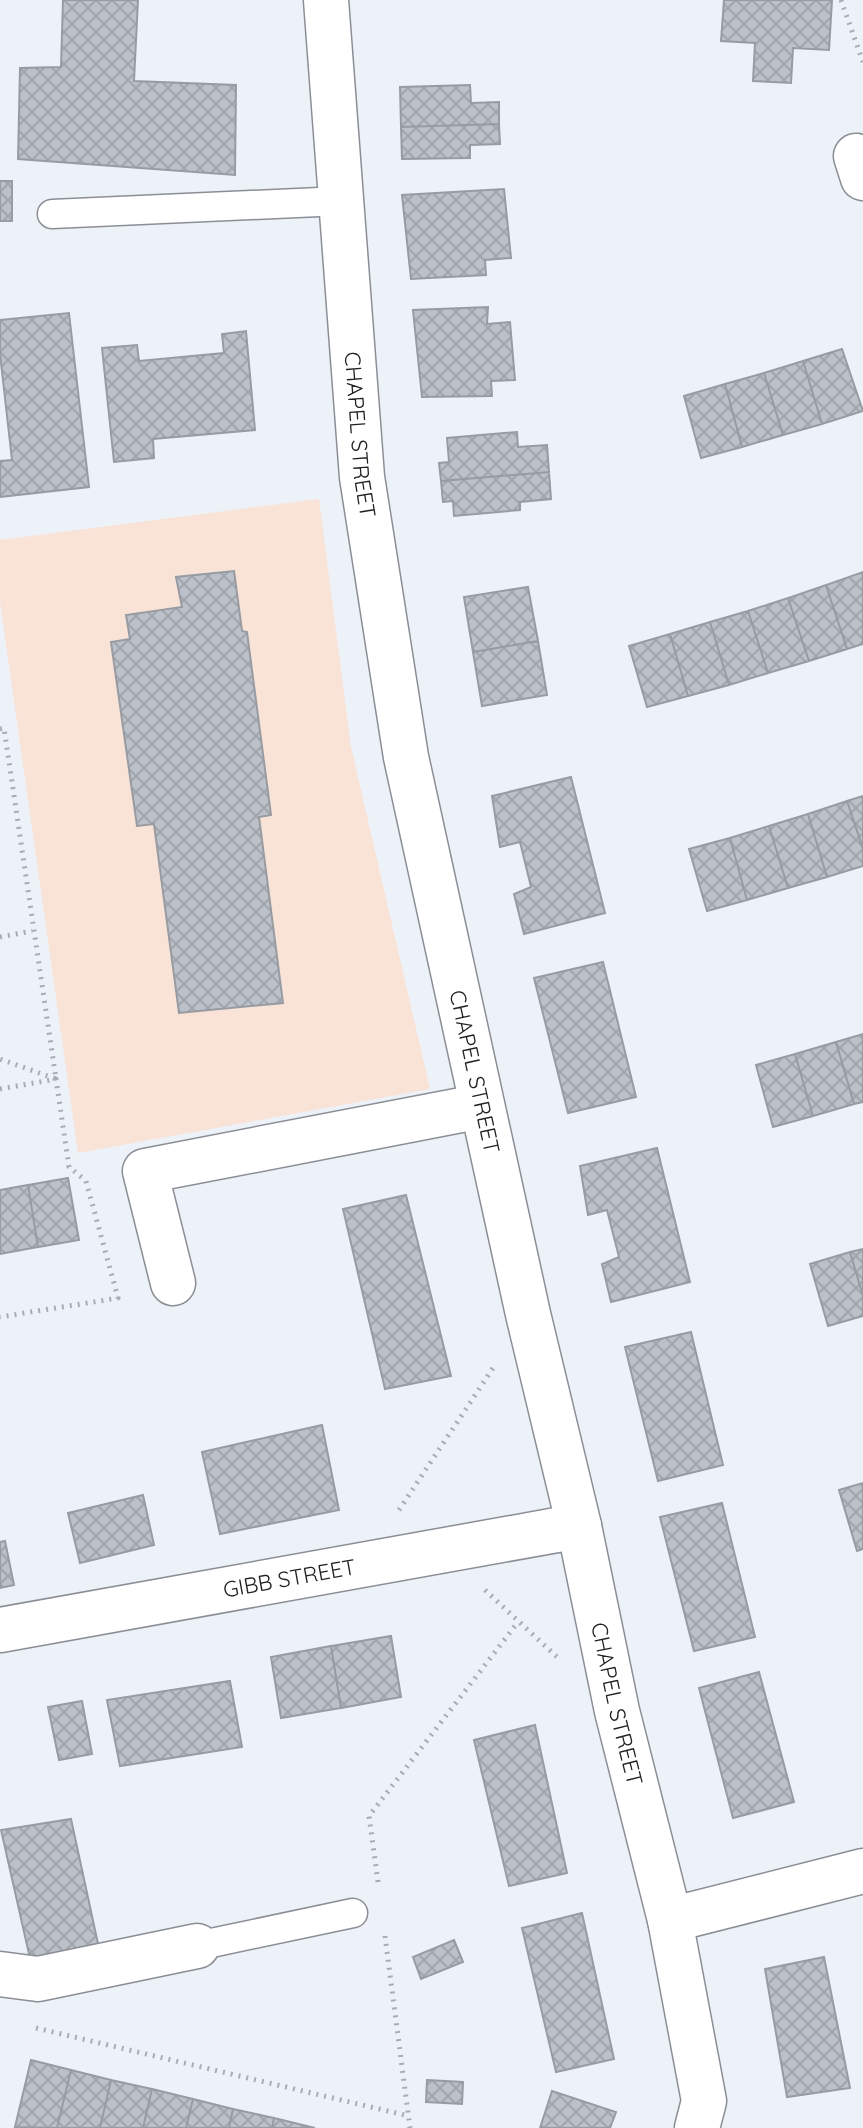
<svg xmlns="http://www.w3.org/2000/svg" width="863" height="2128" font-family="Quicksand,sans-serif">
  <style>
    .education { fill: #f9e2d6 }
    .building { fill: url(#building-cross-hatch); stroke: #979ba2; stroke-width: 2 }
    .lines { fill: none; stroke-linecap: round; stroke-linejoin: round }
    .service-casing { stroke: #8b8e95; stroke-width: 31 }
    .minor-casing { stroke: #8b8e95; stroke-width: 47 }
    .path { stroke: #a9adb3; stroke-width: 5; stroke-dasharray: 2 6; stroke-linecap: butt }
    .service { stroke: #fff; stroke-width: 28 }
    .minor { stroke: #fff; stroke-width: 44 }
    .labels { text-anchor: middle; stroke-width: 6; stroke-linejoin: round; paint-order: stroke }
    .street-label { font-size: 22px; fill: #202124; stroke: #fff }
  </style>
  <defs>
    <pattern id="building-cross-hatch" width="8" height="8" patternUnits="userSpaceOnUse" patternTransform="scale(2)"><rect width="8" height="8" fill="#bcc0c8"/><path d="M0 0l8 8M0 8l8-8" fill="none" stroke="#a1a5ac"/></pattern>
  </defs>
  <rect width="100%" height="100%" fill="#edf2f9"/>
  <path class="education" d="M 319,499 L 351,747 L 430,1089 L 78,1153 L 0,602 L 0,540 Z"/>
  <path class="building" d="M 63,0 L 138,0 L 134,81 L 236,85 L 235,175 L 18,159 L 20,68 L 61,67 Z
    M 724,0 L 832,0 L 829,50 L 793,48 L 791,83 L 753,81 L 755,43 L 721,41 Z
    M 470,85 L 471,103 L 499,102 L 499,124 L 401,127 L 400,87 Z
    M 499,124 L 500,144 L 470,145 L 470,158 L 402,159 L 401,127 Z
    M 0,181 L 12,181 L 12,221 L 0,221 Z
    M 504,189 L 511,258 L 485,260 L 486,275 L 411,279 L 402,195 Z
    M 488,307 L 487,324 L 510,322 L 515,380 L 491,381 L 492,396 L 422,397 L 413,310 Z
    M 69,313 L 89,487 L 0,497 L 0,461 L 12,460 L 0,354 L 0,320 Z
    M 246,331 L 255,430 L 153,439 L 154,458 L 114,462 L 102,348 L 137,345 L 139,361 L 224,353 L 222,334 Z
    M 842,349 L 863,411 L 822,424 L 803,361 Z
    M 803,361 L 822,424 L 783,435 L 764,373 Z
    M 764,373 L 783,435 L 742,447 L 725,384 Z
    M 725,384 L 742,447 L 701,458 L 684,396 Z
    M 517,432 L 518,447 L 547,445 L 549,472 L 441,481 L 439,463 L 449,462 L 447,438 Z
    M 549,472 L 551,499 L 520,502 L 520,510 L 454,516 L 453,501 L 443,502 L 441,481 Z
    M 234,571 L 242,631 L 247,632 L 271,815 L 259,817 L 283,1003 L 179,1013 L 154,824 L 137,826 L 111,642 L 130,639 L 126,615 L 182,607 L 176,577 Z
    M 863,572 L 863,644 L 847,649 L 826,585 Z
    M 826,585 L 847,649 L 809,661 L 788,598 Z
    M 528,587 L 538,641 L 473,652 L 464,597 Z
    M 788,598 L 809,661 L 768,673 L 748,611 Z
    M 748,611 L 768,673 L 729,685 L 710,622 Z
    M 710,622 L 729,685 L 688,696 L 670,634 Z
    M 670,634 L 688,696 L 647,707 L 629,646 Z
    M 538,641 L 547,695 L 482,706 L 473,652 Z
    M 571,777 L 605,913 L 524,934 L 514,894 L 531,887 L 520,842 L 500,847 L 492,796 Z
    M 863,796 L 863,849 L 847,801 Z
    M 847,801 L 863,849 L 863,866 L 827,877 L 808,814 Z
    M 808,814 L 827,877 L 788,888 L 769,826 Z
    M 769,826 L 788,888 L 747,900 L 730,838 Z
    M 730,838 L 747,900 L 707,911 L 689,849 Z
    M 603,962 L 636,1097 L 568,1113 L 534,978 Z
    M 863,1034 L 863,1102 L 854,1104 L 836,1042 Z
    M 836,1042 L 854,1104 L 813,1116 L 795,1054 Z
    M 795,1054 L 813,1116 L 773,1127 L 756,1065 Z
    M 657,1148 L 690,1282 L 611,1302 L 602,1264 L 619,1257 L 607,1210 L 588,1215 L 580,1166 Z
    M 68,1178 L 79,1240 L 38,1247 L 28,1185 Z
    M 28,1185 L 38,1247 L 0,1254 L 0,1190 Z
    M 406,1195 L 451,1376 L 385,1389 L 343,1209 Z
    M 863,1249 L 863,1296 L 850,1252 Z
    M 850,1252 L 863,1296 L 863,1316 L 828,1326 L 810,1264 Z
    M 691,1332 L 723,1465 L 658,1481 L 625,1347 Z
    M 322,1425 L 339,1510 L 220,1534 L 202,1452 Z
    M 863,1483 L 863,1549 L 857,1551 L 839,1490 Z
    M 143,1495 L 154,1545 L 80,1563 L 68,1513 Z
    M 722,1503 L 755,1637 L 694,1651 L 660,1517 Z
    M 5,1541 L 14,1585 L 0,1588 L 0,1542 Z
    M 391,1636 L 401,1697 L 341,1708 L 331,1646 Z
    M 331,1646 L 341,1708 L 281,1718 L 271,1657 Z
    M 759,1672 L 794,1802 L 733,1818 L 699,1688 Z
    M 230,1681 L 242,1747 L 120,1766 L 107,1700 Z
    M 82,1701 L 92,1754 L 59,1760 L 48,1707 Z
    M 535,1725 L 567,1873 L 509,1886 L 474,1740 Z
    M 71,1819 L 100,1953 L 31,1963 L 1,1830 Z
    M 582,1913 L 614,2059 L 556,2072 L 522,1928 Z
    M 454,1940 L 463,1962 L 421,1979 L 413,1957 Z
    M 824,1957 L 850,2088 L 787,2097 L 765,1969 Z
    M 31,2060 L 71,2070 L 57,2128 L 15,2127 Z
    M 71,2070 L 111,2080 L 100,2128 L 57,2128 Z
    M 111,2080 L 152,2089 L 143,2128 L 100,2128 Z
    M 427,2080 L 463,2082 L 462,2104 L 426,2102 Z
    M 152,2089 L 193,2099 L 186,2128 L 143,2128 Z
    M 552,2091 L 616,2112 L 610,2128 L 540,2128 Z
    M 193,2099 L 233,2109 L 229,2128 L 186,2128 Z
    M 233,2109 L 274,2118 L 272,2128 L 229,2128 Z
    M 274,2118 L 315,2128 L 272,2128 Z"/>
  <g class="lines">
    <defs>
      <path id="service" d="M 52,214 L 341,201
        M 197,1946 L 353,1913"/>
      <g id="minor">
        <path id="s1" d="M 326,0 L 362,477 L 406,757 L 528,1314 L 579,1526 L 617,1711 L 670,1920 L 704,2101 L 697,2128"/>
        <path d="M 856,156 L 863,178"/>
        <path d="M 173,1283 L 145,1171 L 482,1106"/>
        <path id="s2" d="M 0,1630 L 579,1526"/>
        <path d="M 670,1920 L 863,1871"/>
        <path d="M 0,1974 L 38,1979 L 197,1946"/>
      </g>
    </defs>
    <use href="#service" class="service-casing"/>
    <use href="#minor" class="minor-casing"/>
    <path class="path" d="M 841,0 L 863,62
      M 0,729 L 4,728 L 56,1079 L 0,1059
      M 0,937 L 32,931
      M 0,1089 L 56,1079 L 69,1167 L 86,1181 L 118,1298 L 0,1317
      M 399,1510 L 493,1368
      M 485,1590 L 557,1657
      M 378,1882 L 369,1816 L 518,1622
      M 385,1936 L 410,2128
      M 36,2028 L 409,2116"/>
    <use href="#service" class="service"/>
    <use href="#minor" class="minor"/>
  </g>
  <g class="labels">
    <g class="street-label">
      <text dy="8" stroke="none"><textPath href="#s1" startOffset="436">CHAPEL STREET</textPath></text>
      <text dy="8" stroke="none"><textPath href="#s1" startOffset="1084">CHAPEL STREET</textPath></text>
      <text dy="8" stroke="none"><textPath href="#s2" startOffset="294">GIBB STREET</textPath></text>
      <text dy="8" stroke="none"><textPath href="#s1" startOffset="1732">CHAPEL STREET</textPath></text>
    </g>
  </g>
</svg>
